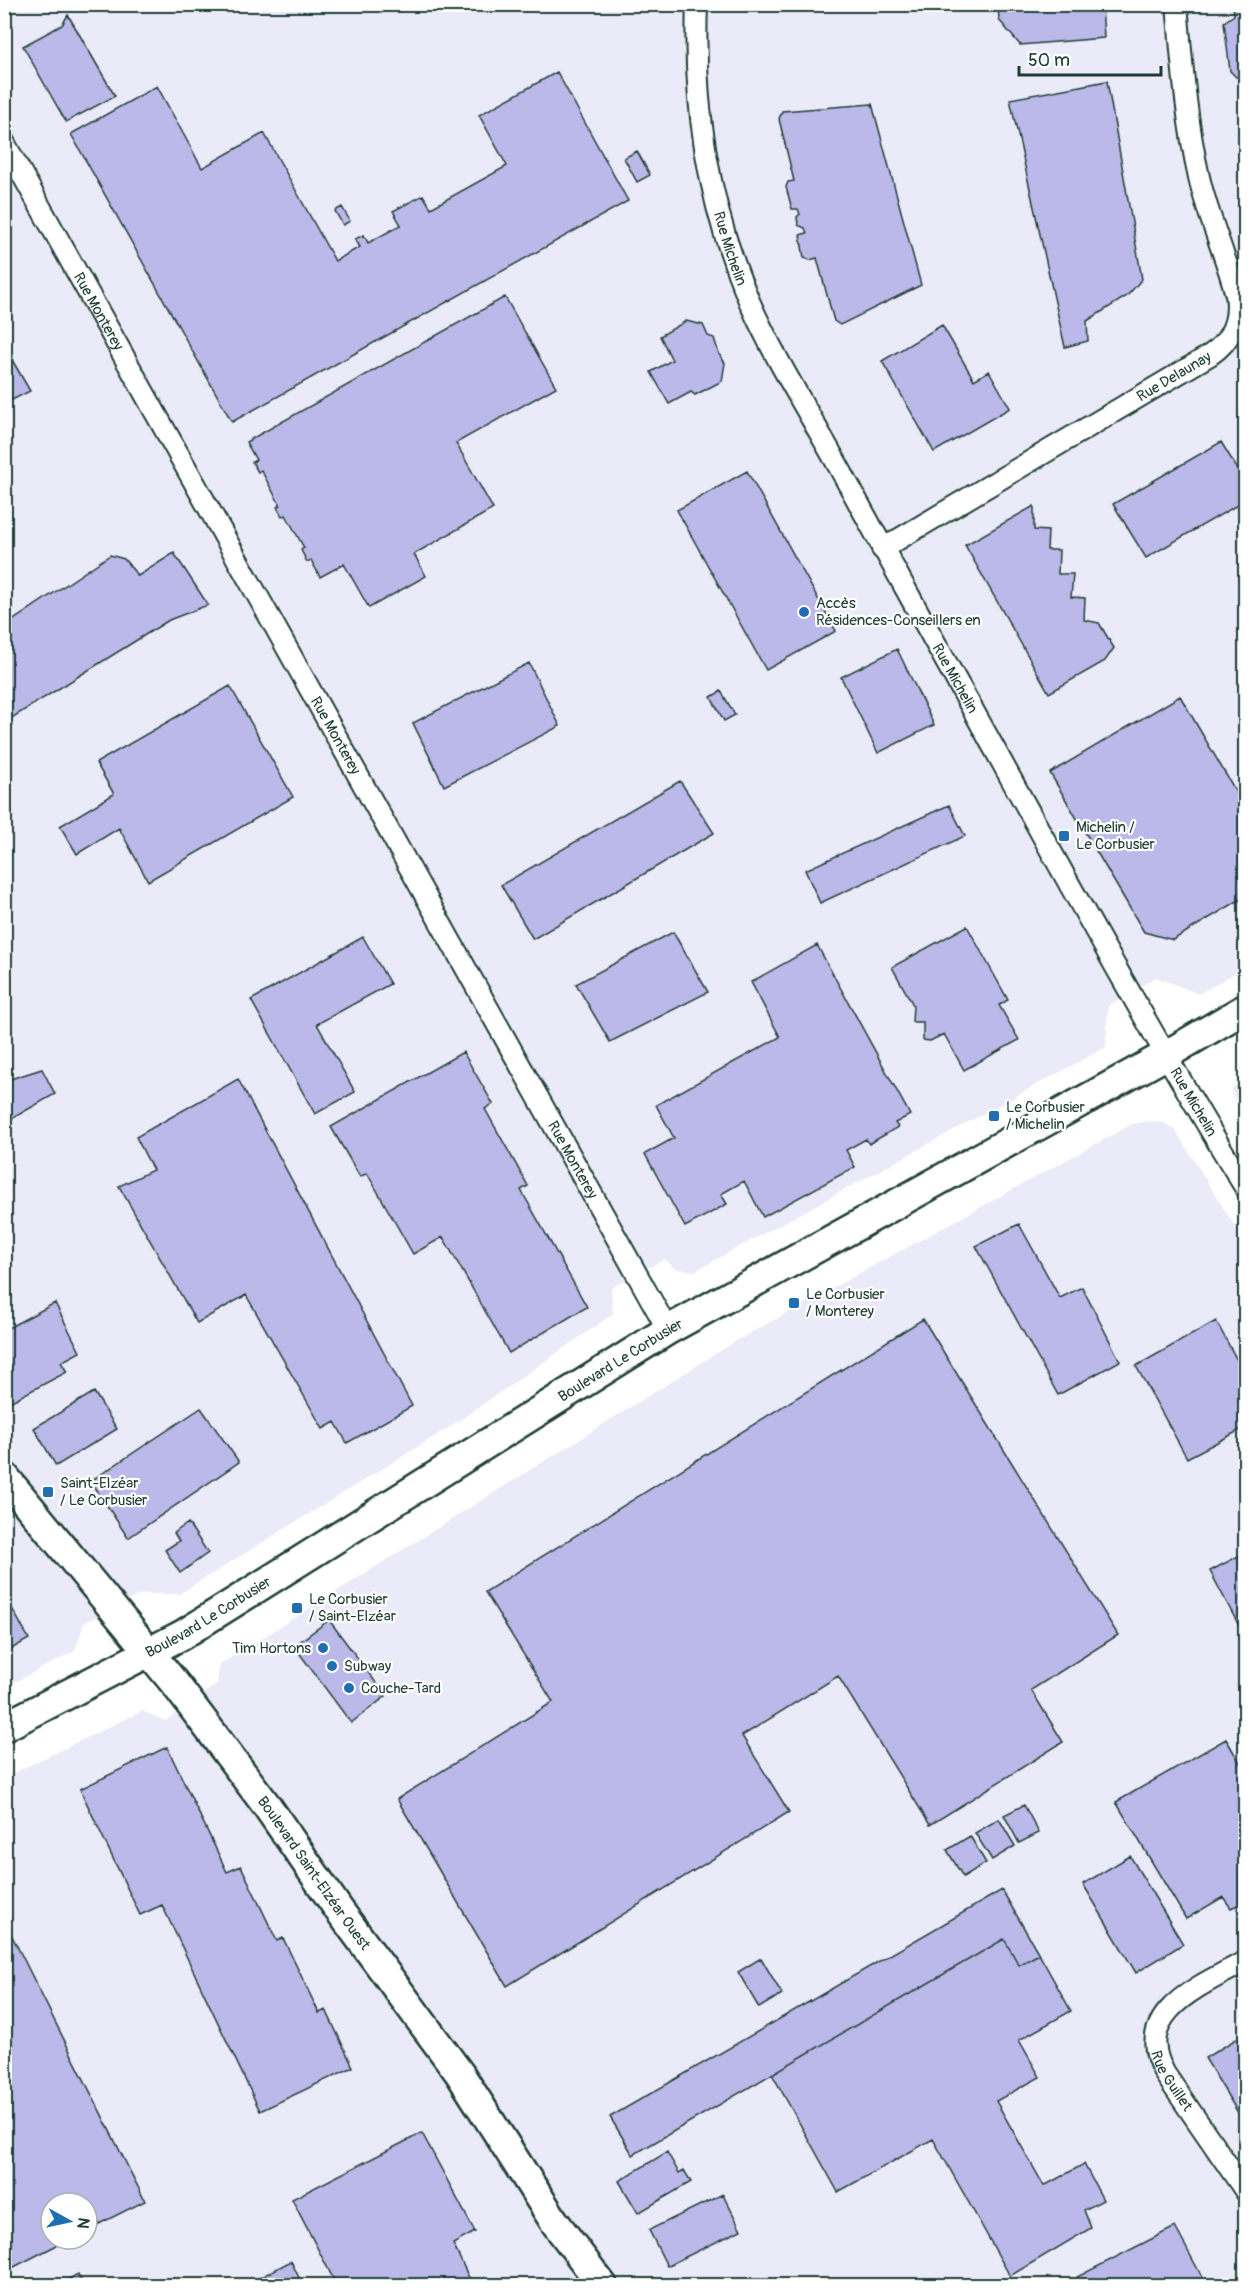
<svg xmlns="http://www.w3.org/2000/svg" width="1250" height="2290" font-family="Pangolin,sans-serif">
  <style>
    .built { fill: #ebeaf9; fill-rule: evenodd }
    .building { fill: #bbb9ea; stroke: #1f3d34; stroke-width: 1.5 }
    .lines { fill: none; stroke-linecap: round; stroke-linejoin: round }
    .street-casing { stroke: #1f3d34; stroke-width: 24 }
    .secondary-casing { stroke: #1f3d34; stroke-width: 33 }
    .street { stroke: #fff; stroke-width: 20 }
    .secondary { stroke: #fff; stroke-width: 28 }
    .poi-dot { fill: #1f6fb2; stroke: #fff; stroke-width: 2 }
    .labels { text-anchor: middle; stroke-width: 4.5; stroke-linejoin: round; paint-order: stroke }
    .street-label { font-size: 15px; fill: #1f3d34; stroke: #fff }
    .poi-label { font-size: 15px; fill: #1f3d34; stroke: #fff; text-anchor: start }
  </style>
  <rect width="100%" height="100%" fill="#fff"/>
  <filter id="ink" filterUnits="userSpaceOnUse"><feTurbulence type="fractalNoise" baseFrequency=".0167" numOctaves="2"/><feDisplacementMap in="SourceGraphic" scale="12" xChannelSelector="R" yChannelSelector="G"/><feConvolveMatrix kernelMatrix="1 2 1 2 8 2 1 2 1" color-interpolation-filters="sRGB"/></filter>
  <g filter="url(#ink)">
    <path class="built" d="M 5,5 L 1245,5 L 1245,967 L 1199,994 L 1156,977 L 1108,1006 L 1106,1047 L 695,1271 L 675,1269 L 665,1259 L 611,1288 L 613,1314 L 450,1427 L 179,1594 L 141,1594 L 84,1623 L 75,1651 L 5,1687 Z
      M 1245,1075 L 1245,1116 L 1231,1091 Z
      M 1150,1121 L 1164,1123 L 1176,1131 L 1245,1243 L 1245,2285 L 5,2286 L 5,1777 L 142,1711 L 165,1721 L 217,1684 L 219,1665 L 736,1341 L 1132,1124 ZM 51,2203 L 87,2203 L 87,2239 L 51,2239 Z"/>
    <path class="building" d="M 998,4 L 1102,4 L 1104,38 L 1020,45 L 999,20 Z
      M 1233,4 L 1246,4 L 1246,76 L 1236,77 L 1230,71 L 1224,22 L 1234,15 Z
      M 68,15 L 115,96 L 66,122 L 23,46 L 62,25 Z
      M 557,72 L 628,201 L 232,422 L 71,134 L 157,86 L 202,168 L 264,133 L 335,261 L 360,247 L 355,239 L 364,235 L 368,243 L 401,225 L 393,211 L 423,195 L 431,208 L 507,166 L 479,115 Z
      M 1107,81 L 1142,279 L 1127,296 L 1087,321 L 1088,341 L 1065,347 L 1010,99 Z
      M 872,104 L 921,285 L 840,325 L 834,321 L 817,258 L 810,260 L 804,258 L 800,235 L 807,233 L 805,228 L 798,225 L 797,217 L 800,214 L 798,209 L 792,209 L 786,187 L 788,182 L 794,181 L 779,119 L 782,111 Z
      M 637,151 L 650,175 L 637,182 L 624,158 Z
      M 342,207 L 350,221 L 343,225 L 335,211 Z
      M 505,297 L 556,387 L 456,443 L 493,509 L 414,554 L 426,576 L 369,608 L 344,564 L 320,577 L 311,560 L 307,562 L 301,550 L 304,548 L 286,515 L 282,516 L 277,507 L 280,505 L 261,470 L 258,472 L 252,462 L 256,460 L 246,442 Z
      M 686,321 L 703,325 L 708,336 L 714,338 L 719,354 L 725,363 L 722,381 L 695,395 L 691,392 L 669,404 L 651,372 L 672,360 L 660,336 Z
      M 942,325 L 974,380 L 989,371 L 1010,408 L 934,452 L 882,361 Z
      M 4,346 L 30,391 L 4,404 Z
      M 1221,442 L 1246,483 L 1246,500 L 1146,558 L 1113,504 Z
      M 747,471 L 836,631 L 766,670 L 677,510 Z
      M 1034,506 L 1034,530 L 1048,531 L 1047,550 L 1059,550 L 1058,574 L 1073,574 L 1071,597 L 1085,598 L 1084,620 L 1099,623 L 1114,648 L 1105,661 L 1049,693 L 965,545 Z
      M 174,553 L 208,605 L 169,620 L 10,719 L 4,710 L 4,619 L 9,623 L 110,555 L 124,559 L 138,576 Z
      M 897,649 L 934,725 L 878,753 L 841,677 Z
      M 529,663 L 560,726 L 444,786 L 413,723 Z
      M 230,686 L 293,797 L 148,881 L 119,828 L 77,854 L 60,826 L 114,794 L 96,763 Z
      M 721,691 L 735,715 L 724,721 L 711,697 Z
      M 1180,696 L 1246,809 L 1246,896 L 1173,940 L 1144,932 L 1050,773 Z
      M 680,781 L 714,833 L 533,939 L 501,885 Z
      M 949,805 L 965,836 L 820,903 L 805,870 Z
      M 967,926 L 1008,1000 L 999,1005 L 1019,1040 L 964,1070 L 944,1034 L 930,1041 L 923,1040 L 923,1022 L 912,1022 L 913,1005 L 892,967 Z
      M 673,932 L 708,992 L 610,1042 L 576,984 Z
      M 363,937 L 390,984 L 317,1024 L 355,1092 L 315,1114 L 251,1000 Z
      M 817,945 L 910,1115 L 895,1123 L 898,1127 L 869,1144 L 866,1139 L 846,1150 L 855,1167 L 763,1217 L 744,1181 L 721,1194 L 727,1204 L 685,1227 L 645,1154 L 674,1138 L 656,1105 L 780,1037 L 751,982 Z
      M 463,1052 L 493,1104 L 485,1109 L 528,1186 L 521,1190 L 587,1307 L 509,1353 L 443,1237 L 413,1254 L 367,1173 L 360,1177 L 331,1127 Z
      M 42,1069 L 55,1094 L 4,1123 L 4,1081 Z
      M 238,1079 L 412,1406 L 347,1443 L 335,1422 L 323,1429 L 246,1295 L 197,1323 L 119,1186 L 153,1170 L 136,1137 Z
      M 1019,1224 L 1060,1298 L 1082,1287 L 1120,1361 L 1058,1395 L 976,1246 Z
      M 55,1303 L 80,1352 L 61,1362 L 67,1372 L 4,1405 L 4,1330 Z
      M 923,1319 L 1118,1635 L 1031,1690 L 1063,1742 L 930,1825 L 838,1676 L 742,1736 L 789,1812 L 507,1986 L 397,1799 L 553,1702 L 485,1592 Z
      M 1216,1321 L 1237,1360 L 1246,1356 L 1246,1427 L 1187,1458 L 1136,1366 Z
      M 94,1392 L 117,1429 L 56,1466 L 34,1428 Z
      M 201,1408 L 239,1462 L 128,1538 L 91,1481 Z
      M 188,1523 L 208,1553 L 180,1573 L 165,1550 L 179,1541 L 174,1533 Z
      M 1246,1552 L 1246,1639 L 1210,1571 Z
      M 4,1594 L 29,1639 L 4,1653 Z
      M 329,1620 L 386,1696 L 351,1723 L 294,1646 Z
      M 1226,1739 L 1246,1773 L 1246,1814 L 1237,1819 L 1246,1834 L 1246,1864 L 1243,1866 L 1246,1871 L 1246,1901 L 1231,1908 L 1223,1897 L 1186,1919 L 1116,1802 Z
      M 167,1747 L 227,1872 L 241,1866 L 277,1941 L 283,1938 L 319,2013 L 326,2010 L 353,2067 L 260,2111 L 162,1905 L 140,1915 L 80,1789 Z
      M 1024,1805 L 1039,1833 L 1019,1843 L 1004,1815 Z
      M 999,1819 L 1015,1846 L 992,1860 L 975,1833 Z
      M 970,1836 L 986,1863 L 963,1877 L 947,1850 Z
      M 1130,1856 L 1183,1944 L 1136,1973 L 1083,1884 Z
      M 1002,1890 L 1039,1954 L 1019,1965 L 1004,1939 L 633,2155 L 610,2117 Z
      M 4,1920 L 145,2201 L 87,2230 L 87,2203 L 51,2203 L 51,2239 L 69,2239 L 4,2272 Z
      M 1004,1939 L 1019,1965 L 1039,1954 L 1071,2011 L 1019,2040 L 1040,2077 L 996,2101 L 1044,2186 L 1084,2164 L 1103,2200 L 1084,2210 L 1091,2228 L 1010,2276 L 933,2139 L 838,2192 L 772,2074 Z
      M 761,1958 L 782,1994 L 759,2008 L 738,1972 Z
      M 1246,2033 L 1246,2126 L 1205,2058 Z
      M 422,2133 L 475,2232 L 453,2244 L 473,2286 L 337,2286 L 292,2199 Z
      M 667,2152 L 679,2173 L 684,2170 L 691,2182 L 638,2213 L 619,2181 Z
      M 723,2194 L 741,2230 L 667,2266 L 649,2230 Z
      M 1175,2227 L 1207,2286 L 1081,2286 L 1077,2277 Z
      M 291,2261 L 303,2286 L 244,2286 Z
      M 78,2274 L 84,2286 L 56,2286 Z"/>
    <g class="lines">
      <defs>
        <g id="street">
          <path id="s1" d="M 697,4 C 693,106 709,209 750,303 C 774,357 806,408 835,460 C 881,544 926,627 973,710 C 1062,871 1150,1033 1246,1189"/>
          <path id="s2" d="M 4,142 L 668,1330"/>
          <path id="s3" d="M 882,549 L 1210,355 C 1231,341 1240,320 1236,295 C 1226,255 1208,218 1199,177 C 1186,120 1182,62 1177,4"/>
          <path id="s4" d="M 1246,1961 C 1203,1985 1129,2012 1165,2074 L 1246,2192"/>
        </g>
        <g id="secondary">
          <path id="s5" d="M 4,1476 L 176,1685 L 267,1806 L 339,1910 L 460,2074 L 554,2221 L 603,2286"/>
          <path id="s6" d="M 4,1727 L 182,1635 L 668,1330 L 1166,1055 L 1246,1008"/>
        </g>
      </defs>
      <use href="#street" class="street-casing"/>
      <use href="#secondary" class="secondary-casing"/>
      <use href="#street" class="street"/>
      <use href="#secondary" class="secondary"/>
    </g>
  </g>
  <g class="poi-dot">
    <circle cx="804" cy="612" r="6"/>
    <rect x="1058" y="830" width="12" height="12" rx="3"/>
    <rect x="988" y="1110" width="12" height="12" rx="3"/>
    <rect x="788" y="1297" width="12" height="12" rx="3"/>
    <rect x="42" y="1486" width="12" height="12" rx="3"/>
    <rect x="291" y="1602" width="12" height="12" rx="3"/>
    <circle cx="323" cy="1648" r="6"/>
    <circle cx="332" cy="1666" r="6"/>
    <circle cx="349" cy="1688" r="6"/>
  </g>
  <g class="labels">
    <g class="street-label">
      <text dy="5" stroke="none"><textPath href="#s1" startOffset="248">Rue Michelin</textPath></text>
      <text dy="5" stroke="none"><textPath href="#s2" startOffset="194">Rue Monterey</textPath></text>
      <text dy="5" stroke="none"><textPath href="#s3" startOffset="339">Rue Delaunay</textPath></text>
      <text dy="5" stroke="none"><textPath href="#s1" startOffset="734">Rue Michelin</textPath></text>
      <text dy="5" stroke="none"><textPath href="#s2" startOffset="680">Rue Monterey</textPath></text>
      <text dy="5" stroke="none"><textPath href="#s1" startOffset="1220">Rue Michelin</textPath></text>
      <text dy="5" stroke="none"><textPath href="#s2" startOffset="1166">Rue Monterey</textPath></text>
      <text dy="5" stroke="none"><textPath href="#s6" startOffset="718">Boulevard Le Corbusier</textPath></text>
      <text dy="5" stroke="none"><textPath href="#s6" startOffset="232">Boulevard Le Corbusier</textPath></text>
      <text dy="5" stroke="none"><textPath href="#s5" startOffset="504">Boulevard Saint-Elzéar Ouest</textPath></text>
      <text dy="5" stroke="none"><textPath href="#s4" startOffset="170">Rue Guillet</textPath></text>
    </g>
    <g class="poi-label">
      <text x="816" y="608">Accès<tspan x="816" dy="17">Résidences-Conseillers en</tspan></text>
      <text x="1076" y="832">Michelin /<tspan x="1076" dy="17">Le Corbusier</tspan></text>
      <text x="1006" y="1112">Le Corbusier<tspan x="1006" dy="17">/ Michelin</tspan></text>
      <text x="806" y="1299">Le Corbusier<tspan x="806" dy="17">/ Monterey</tspan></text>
      <text x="60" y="1488">Saint-Elzéar<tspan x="60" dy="17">/ Le Corbusier</tspan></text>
      <text x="309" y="1604">Le Corbusier<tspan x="309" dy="17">/ Saint-Elzéar</tspan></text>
      <text x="311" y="1653" text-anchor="end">Tim Hortons</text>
      <text x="344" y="1671">Subway</text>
      <text x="361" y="1693">Couche-Tard</text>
    </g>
  </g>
  <rect width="1250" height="2290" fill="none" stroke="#fff" stroke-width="24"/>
  <rect x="12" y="12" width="1226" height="2266" fill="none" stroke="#1f3d34" stroke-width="2" filter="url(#ink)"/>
  <g transform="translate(69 2221) rotate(98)"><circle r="28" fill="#ffffff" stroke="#a5b1ae" stroke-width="1.5"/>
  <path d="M0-4.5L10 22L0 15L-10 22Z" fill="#1f6fb2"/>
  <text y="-9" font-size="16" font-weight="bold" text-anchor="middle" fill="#1f3d34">N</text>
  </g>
  <path d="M1019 66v9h142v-9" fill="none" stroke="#1f3d34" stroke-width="3"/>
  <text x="1028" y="66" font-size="18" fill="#1f3d34" stroke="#ffffff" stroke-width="4.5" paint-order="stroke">50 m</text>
</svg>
